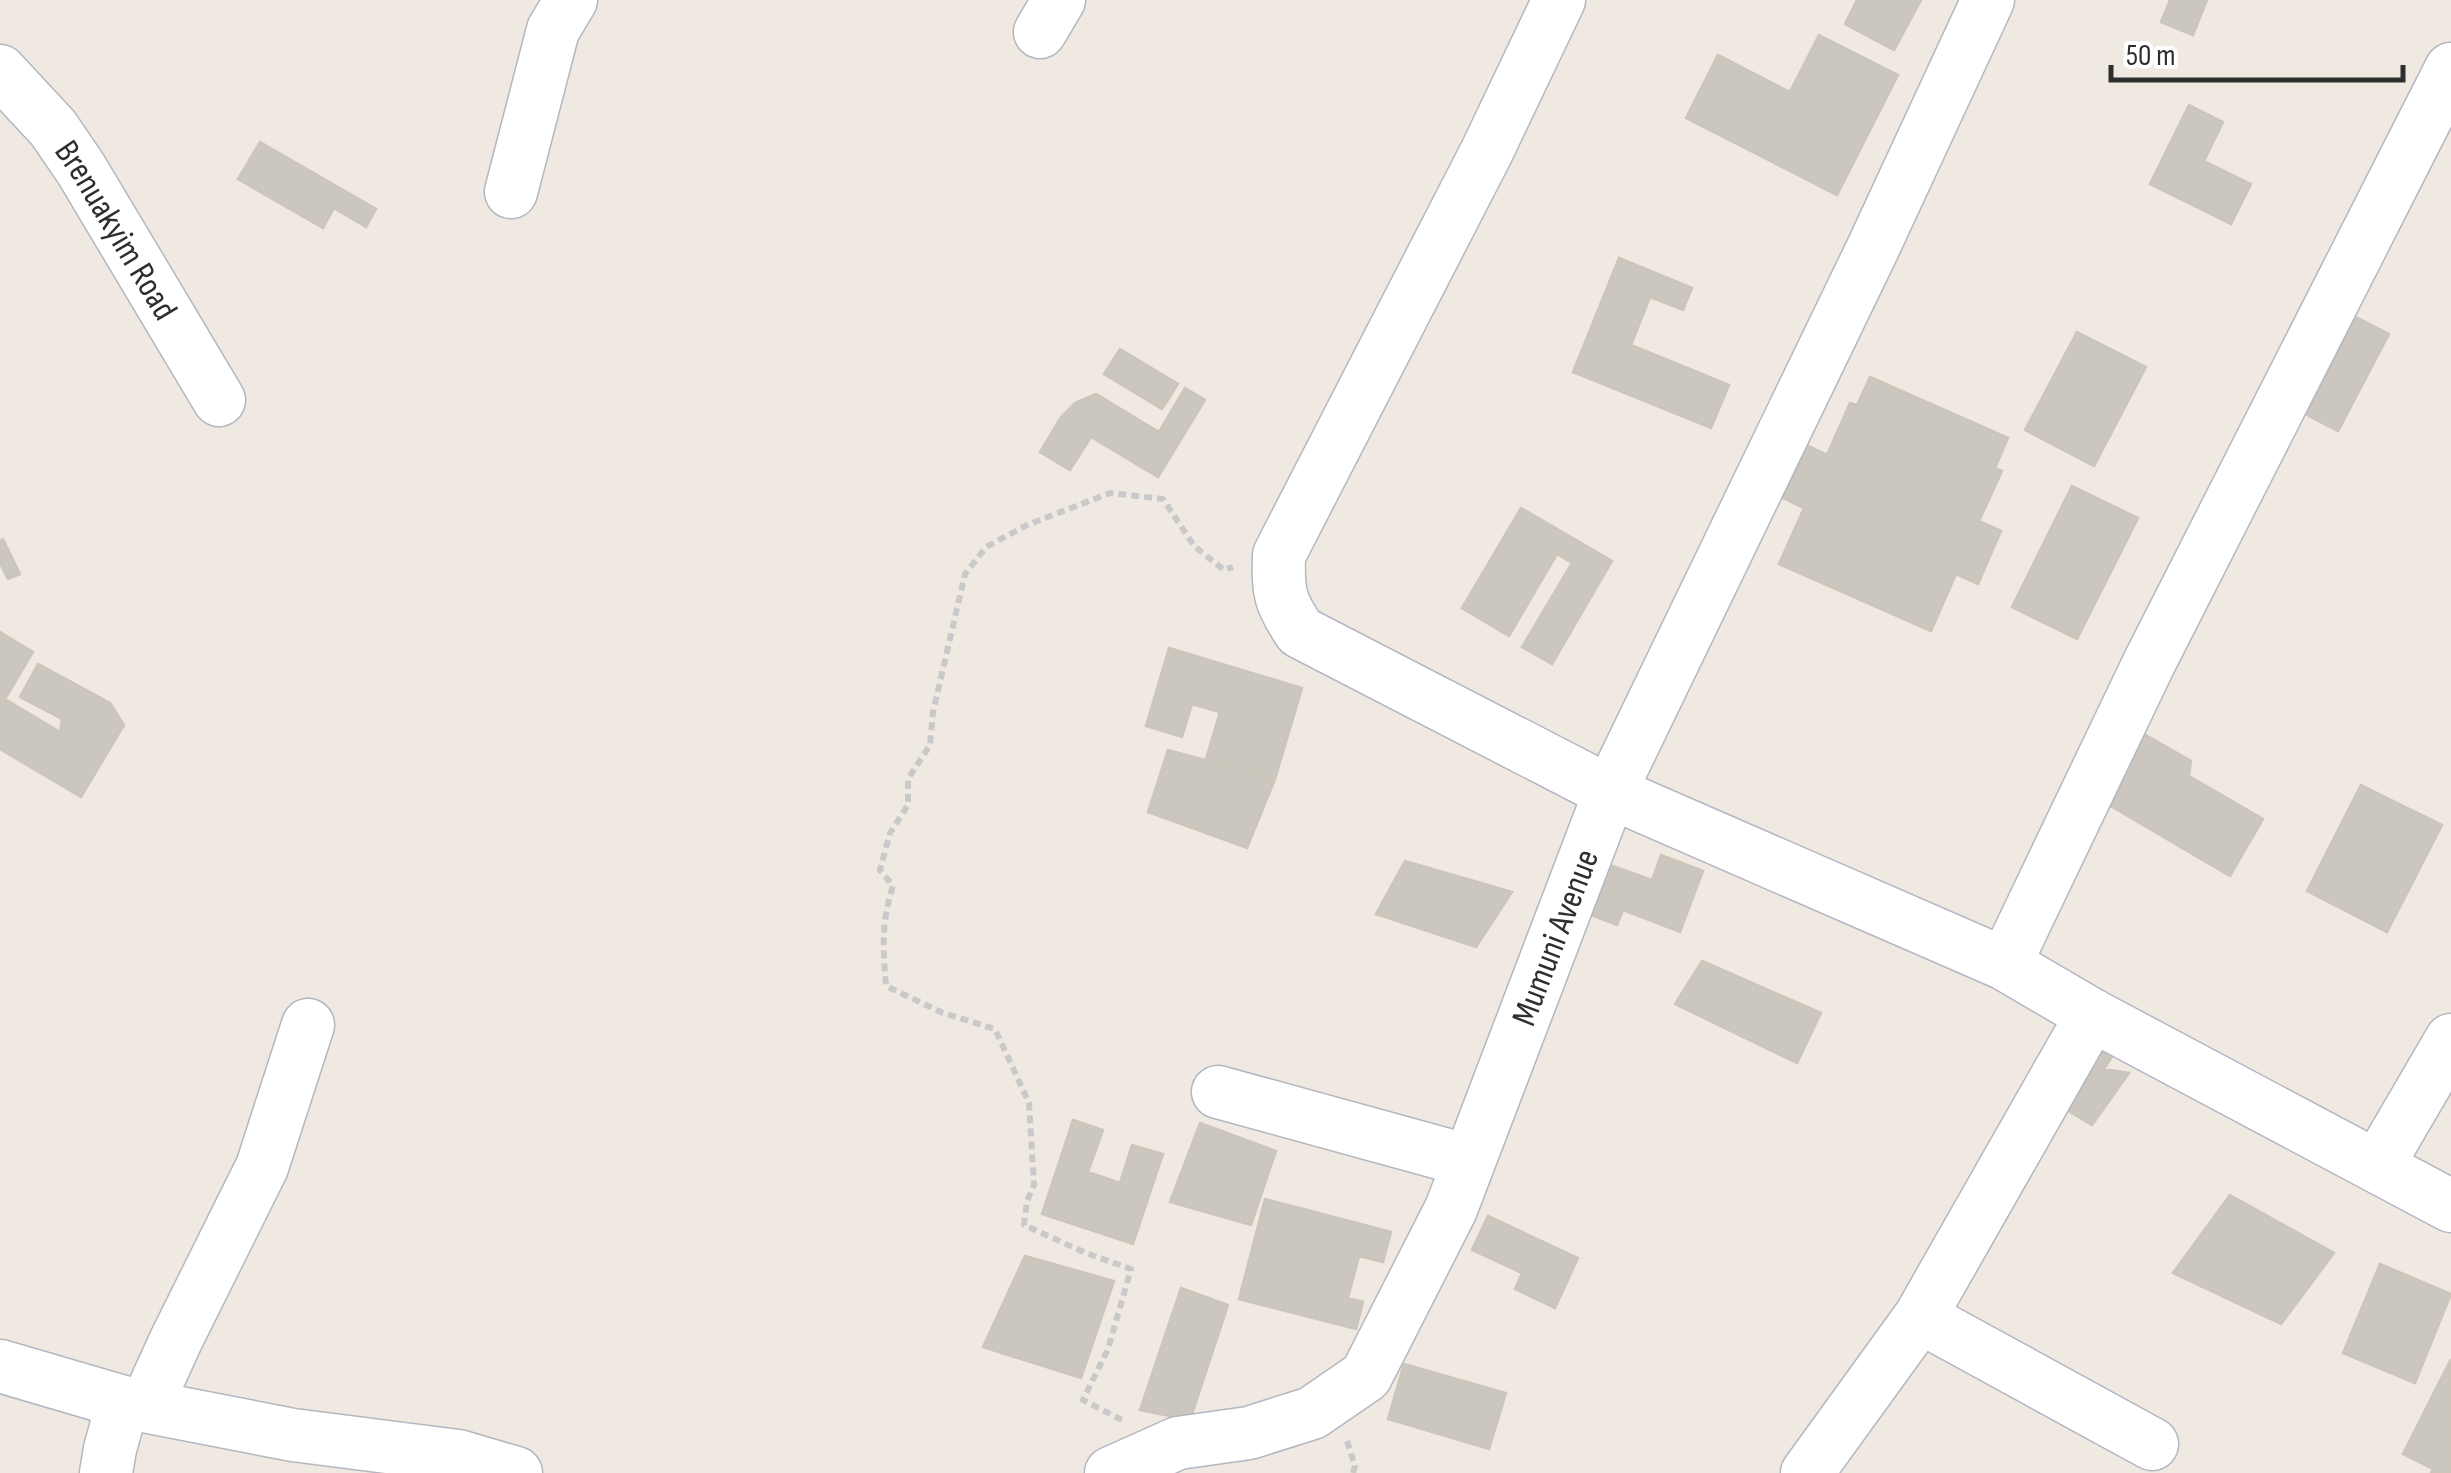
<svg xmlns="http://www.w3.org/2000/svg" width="2451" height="1473" font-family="'Sofia Sans Condensed',sans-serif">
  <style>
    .building { fill: #cbc7bf; stroke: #cbc5ba; stroke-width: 2.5 }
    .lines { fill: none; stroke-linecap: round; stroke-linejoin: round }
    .minor-casing { stroke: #b4b7c1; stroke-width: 55 }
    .path { stroke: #c9c9c9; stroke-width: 6; stroke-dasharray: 8 5; stroke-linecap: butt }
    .minor { stroke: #fff; stroke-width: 52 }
    .labels { text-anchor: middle; stroke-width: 8; stroke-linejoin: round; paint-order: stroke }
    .street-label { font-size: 35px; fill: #2e2e2e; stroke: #fff }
  </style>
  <rect width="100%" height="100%" fill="#efe9e1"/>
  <path class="building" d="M 1857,0 L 1921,0 L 1894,50 L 1845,24 Z
    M 2170,0 L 2207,0 L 2193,35 L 2161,22 Z
    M 1819,35 L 1898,75 L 1837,195 L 1686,118 L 1718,55 L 1790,92 Z
    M 2189,105 L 2223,122 L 2204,161 L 2251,184 L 2231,224 L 2150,184 Z
    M 260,142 L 376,209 L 366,227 L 334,208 L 323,228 L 238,179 Z
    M 1619,258 L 1692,288 L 1683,310 L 1650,297 L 1631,345 L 1729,385 L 1711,428 L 1573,372 Z
    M 2356,317 L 2389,334 L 2338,431 L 2305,414 L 2317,390 L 2313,388 L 2321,372 L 2326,374 Z
    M 2077,332 L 2146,367 L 2094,466 L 2025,430 Z
    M 1120,349 L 1178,384 L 1162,409 L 1104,374 Z
    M 1870,377 L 2008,438 L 1995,468 L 2002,471 L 1979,521 L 2001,531 L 1978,584 L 1956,574 L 1931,631 L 1779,564 L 1804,508 L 1783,498 L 1806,445 L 1827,455 L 1850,403 L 1857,405 Z
    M 1185,388 L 1205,400 L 1158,477 L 1091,437 L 1070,470 L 1040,452 L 1061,417 L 1075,403 L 1096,394 L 1159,432 Z
    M 2072,486 L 2138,518 L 2077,639 L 2012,607 Z
    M 1521,508 L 1612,561 L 1552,664 L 1522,647 L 1572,563 L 1557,554 L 1509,636 L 1462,608 Z
    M 3,539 L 20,574 L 8,579 L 0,563 L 0,541 Z
    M 0,632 L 33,652 L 5,699 L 60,732 L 62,719 L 20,697 L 38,664 L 110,703 L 124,725 L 81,797 L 0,749 Z
    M 1169,648 L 1302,688 L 1275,779 L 1206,759 L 1220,712 L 1192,704 L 1182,737 L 1146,726 Z
    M 2144,734 L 2191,761 L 2189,776 L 2263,819 L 2230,876 L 2104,802 Z
    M 1168,750 L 1275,779 L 1247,848 L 1148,812 Z
    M 2361,785 L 2442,825 L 2387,932 L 2307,891 Z
    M 1661,855 L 1703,871 L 1680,932 L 1623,910 L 1617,925 L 1591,915 L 1610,865 L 1652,880 Z
    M 1405,861 L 1512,892 L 1476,947 L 1376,914 Z
    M 1702,961 L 1821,1013 L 1797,1063 L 1675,1004 Z
    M 2088,1048 L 2117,1049 L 2104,1069 L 2129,1073 L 2092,1125 L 2057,1104 Z
    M 1073,1120 L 1103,1130 L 1088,1172 L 1120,1183 L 1132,1145 L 1163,1154 L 1133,1244 L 1042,1214 Z
    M 1200,1123 L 1276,1151 L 1251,1225 L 1170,1202 Z
    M 2230,1195 L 2334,1253 L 2281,1324 L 2173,1273 Z
    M 1265,1199 L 1391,1232 L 1383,1262 L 1359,1256 L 1348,1298 L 1363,1302 L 1356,1329 L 1239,1299 Z
    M 1488,1216 L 1578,1258 L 1555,1308 L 1515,1289 L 1522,1273 L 1472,1250 Z
    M 1025,1256 L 1114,1281 L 1081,1378 L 983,1347 Z
    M 2380,1264 L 2451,1294 L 2415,1383 L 2343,1353 Z
    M 1181,1288 L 1228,1305 L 1190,1420 L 1140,1410 Z
    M 2451,1359 L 2451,1473 L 2431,1473 L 2433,1469 L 2403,1454 Z
    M 1404,1364 L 1506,1393 L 1489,1449 L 1388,1419 Z"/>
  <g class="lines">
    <defs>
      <g id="minor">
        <path d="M 1559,0 L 1487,151 L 1279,555 C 1278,592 1279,601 1300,632 L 1610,792 L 2005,964 L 2092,1015 L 2451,1206"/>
        <path d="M 1040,32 L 1059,0"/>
        <path id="s1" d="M 0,71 L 53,128 L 81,169 L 219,400"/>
        <path d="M 511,192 L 553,30 L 571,0"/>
        <path d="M 2005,964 L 2149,663 L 2451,69"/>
        <path d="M 1218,1092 L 1469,1161"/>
        <path d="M 2378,1165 L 2451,1040"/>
        <path d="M 1920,1317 L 2152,1444"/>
        <path d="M 0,1366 L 123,1402 L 293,1435 L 458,1456 L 516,1473"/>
        <path d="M 146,1406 L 176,1340 L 262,1167 L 308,1025"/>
        <path d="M 106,1473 L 110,1449 L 123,1402"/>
        <path id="s2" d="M 1111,1473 L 1178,1443 L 1249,1433 L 1312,1413 L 1366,1376 L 1451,1209 L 1610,792 L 1872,250 L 1988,0"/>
        <path d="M 1807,1473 L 1920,1317 L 2092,1015"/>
      </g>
    </defs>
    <use href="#minor" class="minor-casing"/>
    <path class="path" d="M 1122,1420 L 1083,1400 L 1108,1349 L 1131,1269 L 1086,1253 L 1024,1225 L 1027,1201 L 1034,1185 L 1029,1103 L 995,1029 L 943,1013 L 886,986 C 883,948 881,923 893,886 L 880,870 L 890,833 L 908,805 L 908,779 L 930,745 L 933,712 L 965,574 L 986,547 L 1027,525 L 1110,493 L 1163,499 L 1194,546 L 1224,570 L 1233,567
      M 1347,1441 L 1355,1466 L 1353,1473"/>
    <use href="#minor" class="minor"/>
  </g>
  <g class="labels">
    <g class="street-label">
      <text dy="12" stroke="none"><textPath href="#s1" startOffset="198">Brenuakyim Road</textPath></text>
      <text dy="12" stroke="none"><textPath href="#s2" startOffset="755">Mumuni Avenue</textPath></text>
    </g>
  </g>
  <path d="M2111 65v15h292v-15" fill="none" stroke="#2e2e2e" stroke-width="5"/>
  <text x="2126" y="65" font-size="30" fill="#2e2e2e" stroke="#ffffff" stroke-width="8" paint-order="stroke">50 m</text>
</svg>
